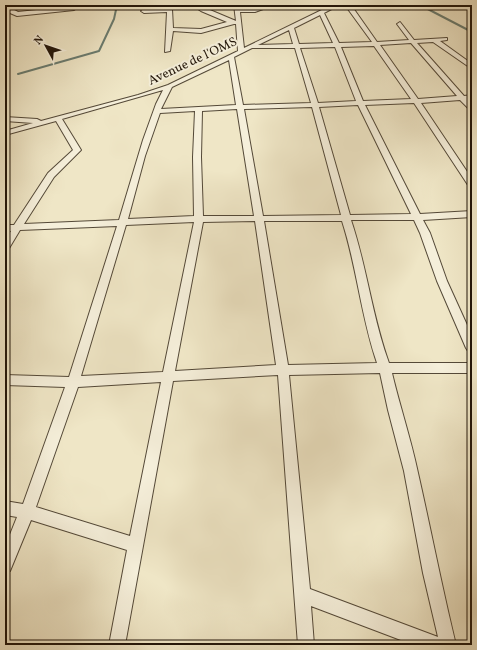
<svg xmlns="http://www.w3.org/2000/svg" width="477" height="650" font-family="Vollkorn,serif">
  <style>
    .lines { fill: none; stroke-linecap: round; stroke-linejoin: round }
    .stream { stroke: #6a7c70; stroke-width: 2 }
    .minor-casing { stroke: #544938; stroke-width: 2 }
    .minor { fill: #f5efda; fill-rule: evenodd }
    .labels { text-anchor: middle; stroke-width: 4; stroke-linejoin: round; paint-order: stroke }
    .far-street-label { font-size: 13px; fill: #211509; stroke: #f5efda }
  </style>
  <rect width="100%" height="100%" fill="#efe6c6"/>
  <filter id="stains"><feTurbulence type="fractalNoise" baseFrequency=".005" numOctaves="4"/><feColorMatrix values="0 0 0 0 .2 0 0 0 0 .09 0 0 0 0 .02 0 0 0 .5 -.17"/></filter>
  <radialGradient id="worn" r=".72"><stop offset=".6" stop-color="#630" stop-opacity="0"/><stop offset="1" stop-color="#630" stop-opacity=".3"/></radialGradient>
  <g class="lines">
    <path class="stream" d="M 420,5 L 472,32
      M 18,74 L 99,51 L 114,19 L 117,5"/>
    <defs>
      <path id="minor" d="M 5,5 L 18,12 L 74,6 L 77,8 L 74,10 L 17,16 L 10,13 L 5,9 Z
        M 192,5 L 198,5 L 236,21 L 234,5 L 240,5 L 240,9 L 274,5 L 255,12 L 240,12 L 244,48 L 332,5 L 339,5 L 324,13 L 339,43 L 372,42 L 345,5 L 351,5 L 377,42 L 409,40 L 397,24 L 400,22 L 414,40 L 447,38 L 447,40 L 440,41 L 472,64 L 472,69 L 433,42 L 417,43 L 464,96 L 472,95 L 472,99 L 467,99 L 472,105 L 472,111 L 470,110 L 460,100 L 421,103 L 472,179 L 472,188 L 468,185 L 414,103 L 365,105 L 420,214 L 472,211 L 472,217 L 423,220 L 430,233 L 447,281 L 472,336 L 472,353 L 468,351 L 466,348 L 437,281 L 420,233 L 414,220 L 351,220 C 367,267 372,317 389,363 L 472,363 L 472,373 L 392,373 C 400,407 411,439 418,473 C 431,530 442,588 456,645 L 414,645 L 311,606 L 314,645 L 298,645 L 278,375 L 173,381 L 125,645 L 109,645 L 127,550 L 31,520 L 10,571 L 5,574 L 5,547 L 17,517 L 5,515 L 5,501 L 23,504 L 65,387 L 5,385 L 5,375 L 69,377 L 117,226 L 20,230 L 8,250 L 5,251 L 5,240 L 11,231 L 5,231 L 5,225 L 14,225 L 48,173 L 73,150 L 56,121 L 5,135 L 5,131 L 33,123 L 5,121 L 5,117 L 37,119 L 41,121 L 138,95 L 168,85 L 238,51 L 236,24 L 234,24 L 201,33 L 173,31 L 170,51 L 165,52 L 167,12 L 144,13 L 141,11 L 144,9 L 172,9 L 173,28 L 201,29 L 227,22 L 201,11 ZM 320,15 L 333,43 L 299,44 L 294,28 ZM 289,30 L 293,44 L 258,45 ZM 411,43 L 457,96 L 418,99 L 380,45 ZM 374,46 L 411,99 L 363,101 L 341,47 ZM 335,47 L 356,101 L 318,103 L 300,48 ZM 252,48 L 295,48 L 311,103 L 243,105 L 234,57 ZM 229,60 L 236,105 L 161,109 L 172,87 ZM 163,90 L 156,104 L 143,140 L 119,220 L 24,224 L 54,177 L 81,150 L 62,119 ZM 358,105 L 411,214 L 350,215 L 319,107 ZM 312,107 L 341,215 L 263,216 L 244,109 ZM 237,109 L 254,216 L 203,216 L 201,157 L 202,111 ZM 195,111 L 193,157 L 194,216 L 128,219 L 145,156 L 160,113 ZM 255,221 L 276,365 L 175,371 L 203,222 ZM 264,221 L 342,221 C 357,267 361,317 377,363 L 288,365 ZM 194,222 L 163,372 L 81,376 L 126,225 ZM 380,373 L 388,410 L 404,471 L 423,573 L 438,637 L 310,589 L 289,375 ZM 161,382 L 130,536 L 36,507 L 78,387 Z"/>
    </defs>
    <use href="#minor" class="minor-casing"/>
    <use href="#minor" class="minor"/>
  </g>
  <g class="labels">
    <g class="far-street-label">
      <text transform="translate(192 60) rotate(-25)" y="5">Avenue de l'OMS</text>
    </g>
  </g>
  <rect width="477" height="650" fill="none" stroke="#efe6c6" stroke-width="20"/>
  <rect x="6" y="6" width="465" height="638" fill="none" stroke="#211509" stroke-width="2"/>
  <rect x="10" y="10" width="457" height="630" fill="none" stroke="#211509"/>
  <g transform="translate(46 46) rotate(310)" stroke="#f5efda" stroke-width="3" paint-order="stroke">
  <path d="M0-3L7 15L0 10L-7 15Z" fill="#211509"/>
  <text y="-6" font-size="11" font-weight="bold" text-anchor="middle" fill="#211509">N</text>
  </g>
  <rect width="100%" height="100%" filter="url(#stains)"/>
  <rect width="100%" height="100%" fill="url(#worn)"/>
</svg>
